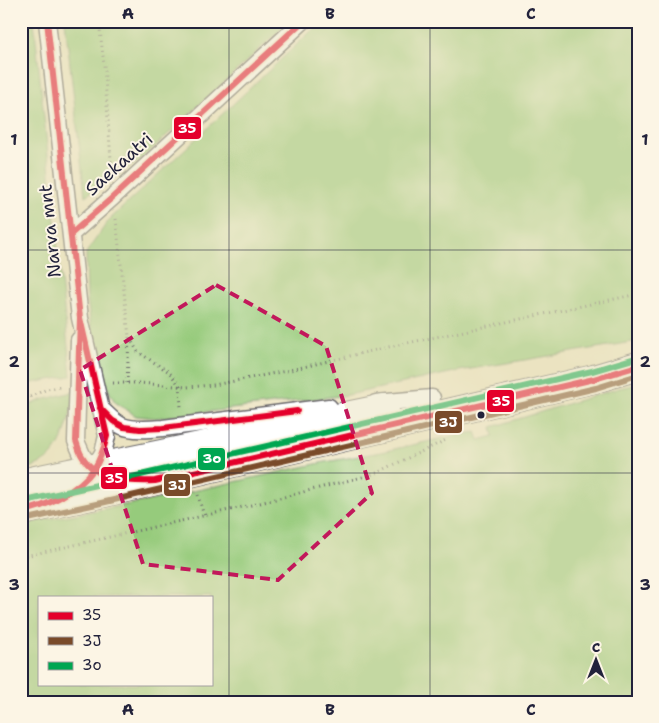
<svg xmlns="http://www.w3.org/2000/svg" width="659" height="723" font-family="'Shantell Sans',sans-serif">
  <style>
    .green { fill: #96cb7c; stroke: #5c765c; fill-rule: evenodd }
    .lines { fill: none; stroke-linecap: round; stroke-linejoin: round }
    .street-casing { stroke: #68666a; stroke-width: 19 }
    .highway-casing { stroke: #68666a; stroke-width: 30 }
    .path { stroke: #68666a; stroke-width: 3; stroke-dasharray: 1 4; stroke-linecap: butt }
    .street { stroke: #fff; stroke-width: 16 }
    .highway { stroke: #fff; stroke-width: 28 }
    .bus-1-casing { stroke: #fcf5e5; stroke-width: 10 }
    .bus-2-casing { stroke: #fcf5e5; stroke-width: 10 }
    .bus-3-casing { stroke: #fcf5e5; stroke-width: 10 }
    .bus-1 { stroke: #e4002b; stroke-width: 6 }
    .bus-2 { stroke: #7a4b2a; stroke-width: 6 }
    .bus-3 { stroke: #00a651; stroke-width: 6 }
    .marked { fill: none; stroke: #c2185b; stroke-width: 4; stroke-dasharray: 10 6; stroke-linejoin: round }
    .grid { fill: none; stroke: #22223b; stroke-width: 1; stroke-opacity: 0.55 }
    .bus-dot { fill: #22223b; stroke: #fcf5e5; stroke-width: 2 }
    .labels { text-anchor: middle; stroke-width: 4; stroke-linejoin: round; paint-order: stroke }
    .street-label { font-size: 18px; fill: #22223b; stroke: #fcf5e5 }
    .line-badge { stroke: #fcf5e5; stroke-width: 2 }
    .badge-label { font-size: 14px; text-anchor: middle; font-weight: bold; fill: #fff }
    .neatline { fill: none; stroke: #22223b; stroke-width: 2 }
    .grid-label { font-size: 16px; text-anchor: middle; font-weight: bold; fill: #22223b }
  </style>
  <rect width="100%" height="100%" fill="#fcf5e5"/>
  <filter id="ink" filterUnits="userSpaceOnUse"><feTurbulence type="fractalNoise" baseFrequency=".02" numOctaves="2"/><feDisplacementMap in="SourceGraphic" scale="10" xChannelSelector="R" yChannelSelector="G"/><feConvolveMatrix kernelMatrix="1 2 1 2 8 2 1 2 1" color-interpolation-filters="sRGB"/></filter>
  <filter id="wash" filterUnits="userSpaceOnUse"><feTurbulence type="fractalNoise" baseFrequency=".0096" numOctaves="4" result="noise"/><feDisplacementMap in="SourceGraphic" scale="20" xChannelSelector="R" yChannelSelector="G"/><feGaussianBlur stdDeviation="1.12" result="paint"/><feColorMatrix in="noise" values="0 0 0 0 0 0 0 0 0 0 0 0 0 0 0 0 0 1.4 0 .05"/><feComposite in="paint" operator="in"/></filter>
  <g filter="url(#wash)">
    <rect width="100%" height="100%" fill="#ebe3c1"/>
    <path class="green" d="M 21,21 L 34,21 L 71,376 L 21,385 Z
      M 65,21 L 290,21 L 138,162 L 85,196 Z
      M 322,21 L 638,21 L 638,341 L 459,371 L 348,395 L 156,418 L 136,416 L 115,402 L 97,370 L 87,298 L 86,253 L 109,220 Z
      M 638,384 L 638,702 L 21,702 L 21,524 L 153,500 L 320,463 L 381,452 L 457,435 L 476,432 L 479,440 L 494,436 L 492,427 L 619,388 ZM 39,597 L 211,597 L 211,684 L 39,684 Z
      M 76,391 C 71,411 64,449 46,460 C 39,465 29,468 21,472 L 21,408 L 42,400 Z"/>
  </g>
  <g filter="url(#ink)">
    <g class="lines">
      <defs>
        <path id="street" d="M 47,21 L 80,318 L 107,436 L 103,453 L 92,471
          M 71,234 L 113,197 L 303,21
          M 79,340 L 76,441 L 83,457 L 94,469 L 97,470
          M 376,403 L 432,398
          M 100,408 C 107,414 113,422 122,426 C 134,431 151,429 163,428 L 329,407"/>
        <path id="highway" d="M 21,483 L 385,408
          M 21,511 L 99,494 L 594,379 L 638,366"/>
      </defs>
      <use href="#street" class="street-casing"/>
      <use href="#highway" class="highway-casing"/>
      <path class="path" d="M 99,21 L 104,65 L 112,173
        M 116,219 L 129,337 L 138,352 L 169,372 L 180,386 L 181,409
        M 113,383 L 139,383 L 187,387 L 214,385 L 286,371 L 384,348 L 638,294
        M 127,383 L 129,337
        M 21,401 L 47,389 L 60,387
        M 198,495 L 204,516
        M 21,557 L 256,504 L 374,474 L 446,440"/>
      <use href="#street" class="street"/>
      <use href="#highway" class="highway"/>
      <defs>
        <path id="bus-1" d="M 71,234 L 113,197 L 303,21
          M 80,318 L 76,441 C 78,446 79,452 82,456 C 96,481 130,482 155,481 L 594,379 L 638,366
          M 100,408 L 113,421 L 124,427 L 140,429 L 163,428 L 297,411
          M 21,511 C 46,508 80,489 94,469 C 101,458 104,448 107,436 L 80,318 L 47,21"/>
        <path id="bus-2" d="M 23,520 L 101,503 L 596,388 L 638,375"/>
        <path id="bus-3" d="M 21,502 L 97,485 L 592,371 L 636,358"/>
      </defs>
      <use href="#bus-1" class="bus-1-casing"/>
      <use href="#bus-2" class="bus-2-casing"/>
      <use href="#bus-3" class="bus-3-casing"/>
      <use href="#bus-1" class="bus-1"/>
      <use href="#bus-2" class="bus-2"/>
      <use href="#bus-3" class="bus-3"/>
    </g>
  </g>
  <path d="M0 0H659V723H0ZM 216,285 L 326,346 L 372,493 L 278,580 L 143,564 L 80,370 Z" fill="#ebe3c1" fill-opacity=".55" fill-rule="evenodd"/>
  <path class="marked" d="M 216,285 L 326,346 L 372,493 L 278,580 L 143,564 L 80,370 Z"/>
  <path class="grid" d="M 229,21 L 229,702M 430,21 L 430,702M 21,250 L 638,250M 21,473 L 638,473"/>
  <circle class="bus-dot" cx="481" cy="415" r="4.5"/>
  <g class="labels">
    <g class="street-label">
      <text transform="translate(119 164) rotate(-42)" y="6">Saekaatri</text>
      <text transform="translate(50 231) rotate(-96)" y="6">Narva mnt</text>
    </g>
  </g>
  <g class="line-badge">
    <rect x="173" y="116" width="29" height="24" rx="5" fill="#e4002b"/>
    <rect x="486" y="389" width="29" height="24" rx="5" fill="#e4002b"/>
    <rect x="434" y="410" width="29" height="24" rx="5" fill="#7a4b2a"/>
    <rect x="197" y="447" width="29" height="24" rx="5" fill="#00a651"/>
    <rect x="100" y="466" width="28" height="24" rx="5" fill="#e4002b"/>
    <rect x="163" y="473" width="28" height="24" rx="5" fill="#7a4b2a"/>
  </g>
  <g class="badge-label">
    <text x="187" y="133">35</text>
    <text x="501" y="406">35</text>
    <text x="448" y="427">3J</text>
    <text x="212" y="463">3o</text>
    <text x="114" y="483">35</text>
    <text x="177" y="490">3J</text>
  </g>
  <rect width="659" height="723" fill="none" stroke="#fcf5e5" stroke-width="55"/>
  <rect x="38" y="596" width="175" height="90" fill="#fcf5e5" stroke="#a5a1a1"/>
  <rect x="48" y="612" width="25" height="8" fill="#e4002b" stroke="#a5a1a1"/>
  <text x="82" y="620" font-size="15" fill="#22223b">35</text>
  <rect x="48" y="637" width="25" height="8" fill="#7a4b2a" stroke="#a5a1a1"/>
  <text x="82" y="646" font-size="15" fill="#22223b">3J</text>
  <rect x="48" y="662" width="25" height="8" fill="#00a651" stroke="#a5a1a1"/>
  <text x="82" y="670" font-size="15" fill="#22223b">3o</text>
  <g transform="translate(596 660)" stroke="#fcf5e5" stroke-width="4" paint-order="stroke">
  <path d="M0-4L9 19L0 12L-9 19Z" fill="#22223b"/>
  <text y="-8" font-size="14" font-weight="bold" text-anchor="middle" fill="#22223b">С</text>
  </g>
  <rect x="28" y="28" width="604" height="668" class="neatline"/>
  <g class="grid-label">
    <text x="128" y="19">A</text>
    <text x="330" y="19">B</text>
    <text x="531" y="19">C</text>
    <text x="14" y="145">1</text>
    <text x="645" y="145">1</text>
    <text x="14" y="367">2</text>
    <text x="645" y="367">2</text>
    <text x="14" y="590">3</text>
    <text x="645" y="590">3</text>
    <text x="128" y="715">A</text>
    <text x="330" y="715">B</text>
    <text x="531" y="715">C</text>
  </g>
</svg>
